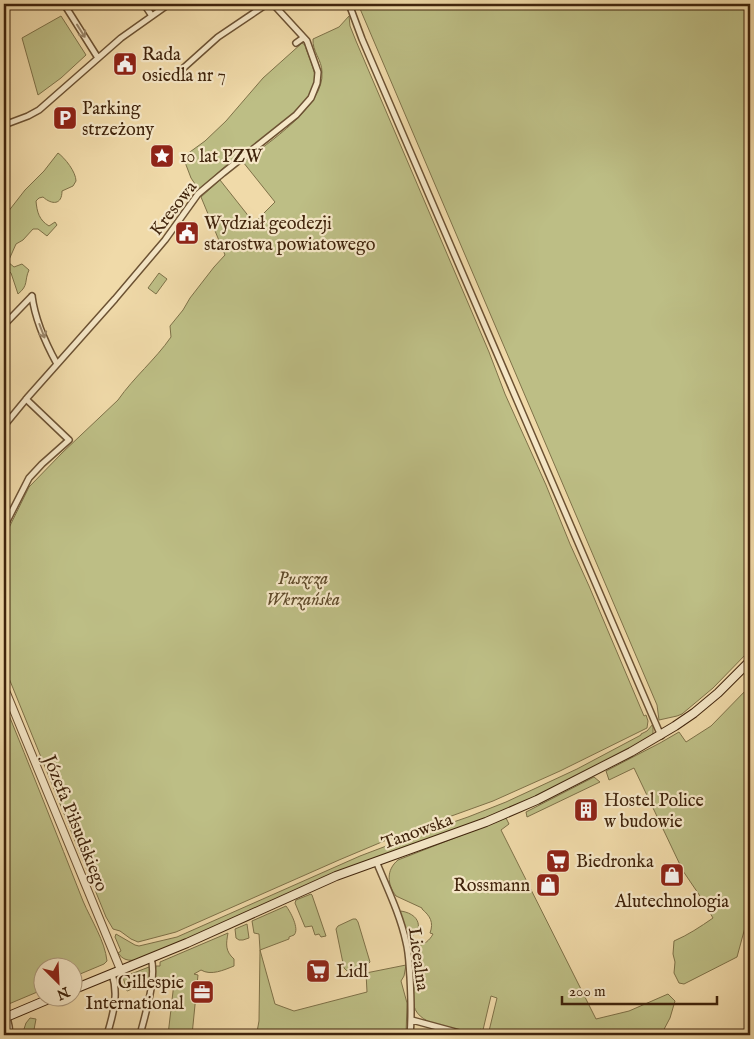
<svg xmlns="http://www.w3.org/2000/svg" width="754" height="1039" font-family="'IM FELL English',serif">
  <style>
    .green { fill: #bdbe85; stroke: #7e7148 }
    .lines { fill: none; stroke-linecap: round; stroke-linejoin: round }
    .minor-casing { stroke: #6c5233; stroke-width: 8 }
    .tertiary-casing { stroke: #6c5233; stroke-width: 9 }
    .secondary-casing { stroke: #40240c; stroke-width: 10 }
    .minor { stroke: #f5e7c7; stroke-width: 5 }
    .tertiary { stroke: #f5e7c7; stroke-width: 7 }
    .secondary { stroke: #f5e7c7; stroke-width: 8 }
    .oneway { stroke: #9a866a }
    .labels { text-anchor: middle; stroke-width: 4.5; stroke-linejoin: round; paint-order: stroke }
    .poi-label { font-size: 18px; fill: #40240c; stroke: #f5e7c7; text-anchor: start }
    .street-label { font-size: 18px; fill: #40240c; stroke: #f5e7c7 }
    .park-label { font-size: 18px; font-style: italic; fill: #5f4a2a; stroke: #f5e7c7 }
  </style>
  <rect width="100%" height="100%" fill="#f0daa9"/>
  <filter id="stains"><feTurbulence type="fractalNoise" baseFrequency=".004" numOctaves="4"/><feColorMatrix values="0 0 0 0 .2 0 0 0 0 .09 0 0 0 0 .02 0 0 0 .5 -.17"/></filter>
  <radialGradient id="worn" r=".72"><stop offset=".6" stop-color="#630" stop-opacity="0"/><stop offset="1" stop-color="#630" stop-opacity=".3"/></radialGradient>
  <path class="green" d="M 358,4 L 750,4 L 750,650 L 713,688 L 682,714 L 677,716 L 659,720 L 657,705 Z
    M 61,16 L 86,55 L 61,78 L 38,95 L 22,38 Z
    M 349,16 L 350,26 L 356,41 L 489,352 L 505,394 L 546,485 L 570,544 L 589,586 L 644,716 L 646,715 L 648,721 L 647,728 L 560,771 L 493,801 L 396,836 L 339,860 L 176,932 L 138,942 L 131,939 L 120,931 L 113,929 L 106,917 L 4,666 L 4,538 L 29,487 L 62,453 L 118,400 C 134,377 155,360 171,337 L 170,326 L 183,310 L 190,298 L 214,267 L 225,255 L 201,197 L 220,180 L 254,223 L 275,202 L 243,162 C 268,143 325,106 322,72 C 322,60 312,51 313,39 L 339,27 Z
    M 302,43 L 305,45 C 308,56 316,70 315,82 C 311,108 260,140 239,155 C 225,166 212,178 199,190 L 191,178 L 183,157 L 205,141 L 226,121 L 263,78 Z
    M 58,153 C 65,158 76,172 76,181 L 73,186 L 62,191 C 62,205 52,205 43,197 L 39,198 L 36,201 C 37,212 39,220 49,226 L 55,222 L 57,225 L 47,236 L 38,229 L 33,229 L 23,240 L 16,244 L 8,262 L 14,267 L 22,264 L 29,270 C 24,281 29,285 18,294 L 11,273 L 4,268 L 4,217 L 25,190 L 44,171 Z
    M 159,273 L 167,279 L 156,294 L 148,288 Z
    M 750,686 L 750,909 L 737,957 L 684,984 L 679,983 L 674,973 L 675,962 L 673,954 L 674,941 C 688,935 700,927 713,918 L 702,899 L 683,871 L 634,768 L 609,780 L 606,771 L 660,743 L 679,732 L 686,742 L 711,726 Z
    M 4,703 C 31,769 57,835 83,901 C 91,920 105,941 107,961 L 104,964 L 73,977 L 72,966 L 42,966 L 42,990 L 4,1006 Z
    M 653,724 L 653,733 L 650,739 L 519,806 L 388,855 L 203,934 L 137,960 C 128,961 123,960 118,953 L 121,951 L 115,937 L 116,934 L 135,945 L 139,946 L 177,937 L 360,856 L 410,837 L 468,817 L 506,802 L 577,769 L 641,735 L 641,734 L 647,731 Z
    M 594,777 L 600,782 L 527,817 L 526,812 Z
    M 506,818 L 509,824 L 501,830 L 596,1019 L 629,1011 L 668,994 L 675,1001 L 670,1018 L 661,1035 L 491,1035 L 491,1032 L 489,1031 L 497,998 L 491,996 L 483,1030 L 480,1029 L 479,1034 C 460,1030 419,1027 414,1006 C 412,996 414,984 414,974 C 414,965 409,952 412,944 L 415,942 L 417,946 C 424,945 430,940 433,934 L 430,933 C 434,922 430,916 422,909 L 422,908 L 396,896 C 387,884 386,870 398,860 Z
    M 311,894 L 312,895 L 326,936 L 321,937 L 319,934 L 315,935 L 312,926 L 305,927 L 295,903 L 296,900 Z
    M 286,906 C 290,911 300,929 294,935 C 292,936 291,936 289,937 L 289,939 L 260,950 L 275,1004 L 294,1011 L 367,992 L 366,973 L 406,965 L 404,976 L 401,981 L 407,1003 L 406,1035 L 259,1035 L 257,1032 L 259,1021 L 260,950 L 259,934 L 254,933 L 252,921 Z
    M 401,911 C 430,916 416,943 407,933 C 403,928 402,919 400,914 Z
    M 353,919 L 356,919 L 358,922 L 370,962 L 367,965 L 347,971 L 344,968 L 336,929 L 338,926 Z
    M 247,924 L 249,938 L 243,940 L 239,940 L 236,938 L 235,929 Z
    M 228,933 C 226,944 225,951 234,959 L 234,966 C 224,970 211,976 201,970 L 194,974 L 198,975 L 192,1035 L 168,1035 L 174,983 L 154,979 L 156,966 L 160,966 L 160,962 Z
    M 149,967 L 151,973 L 148,987 L 141,985 L 127,991 L 123,977 Z
    M 30,1018 L 36,1019 L 33,1035 L 22,1035 L 26,1023 Z"/>
  <g class="lines">
    <defs>
      <path id="minor" d="M 64,4 L 98,58
        M 144,4 L 152,16
        M 349,4 L 362,39 L 661,736
        M 296,43 L 303,38
        M 179,72 L 218,37 L 267,4
        M 4,105 L 7,124
        M 4,125 L 28,116 L 39,110 L 121,38 L 169,4
        M 32,296 C 35,319 46,344 57,364
        M 4,325 L 32,296
        M 4,426 L 27,398 L 115,299 L 165,240 L 198,194 L 223,173 L 296,115 L 311,98 L 317,83 L 318,72 L 307,41 L 273,4
        M 4,527 L 29,478 L 42,464 L 69,440 L 26,399
        M 376,861 C 387,888 400,914 406,942 C 409,953 409,965 410,977 C 411,996 412,1016 410,1035
        M 7,1017 L 9,1026 L 10,1035
        M 412,1020 L 467,1035
        M 107,1035 C 113,1015 119,995 112,974
        M 140,1035 C 145,1015 157,978 151,958"/>
      <path id="tertiary" d="M 4,687 L 121,971"/>
      <path id="secondary" d="M 72,990 L 187,943 L 336,876 L 486,822 L 537,800 L 631,752 L 675,726 L 694,713 L 718,693 L 750,661
        M 4,1018 L 56,996"/>
    </defs>
    <use href="#minor" class="minor-casing"/>
    <use href="#tertiary" class="tertiary-casing"/>
    <use href="#secondary" class="secondary-casing"/>
    <use href="#minor" class="minor"/>
    <use href="#tertiary" class="tertiary"/>
    <use href="#secondary" class="secondary"/>
  </g>
  <defs><path id="oneway-shaft" d="M-6 0H5M1.5-3L5.5 0L1.5 3" fill="none" stroke-width="1.6" stroke-linecap="round" stroke-linejoin="round" transform="scale(1.25)"/></defs>
  <g class="oneway">
    <use href="#oneway-shaft" transform="translate(81 31) rotate(58)"/>
    <use href="#oneway-shaft" transform="translate(42 331) rotate(69)"/>
  </g>
  <defs>
    <symbol id="civic-square" viewBox="-11 -11 22 22"><rect x="-9" y="-9" width="18" height="18" rx="4" fill="#8f2418" stroke="#f5e7c7"/><path d="M-.6-6.5H3V-4.5H.6V-3L4-1V1h2V6H-6V1h2V-1L-.6-3ZM-1.2 2.5V6h2.4V2.5Z" fill="#fff"/></symbol>
    <symbol id="parking-square" viewBox="-11 -11 22 22"><rect x="-9" y="-9" width="18" height="18" rx="4" fill="#8f2418" stroke="#f5e7c7"/><path d="M-3.5-5.5H1a3.5 3.5 0 0 1 0 7H-1V5.5H-3.5ZM-1-3.4V-.6H.8a1.4 1.4 0 0 0 0-2.8Z" fill="#fff"/></symbol>
    <symbol id="sight-square" viewBox="-11 -11 22 22"><rect x="-9" y="-9" width="18" height="18" rx="4" fill="#8f2418" stroke="#f5e7c7"/><path d="M0-6L1.8-2.2L6-1.7L2.9 1.2L3.7 5.4L0 3.3L-3.7 5.4L-2.9 1.2L-6-1.7L-1.8-2.2Z" fill="#fff"/></symbol>
    <symbol id="building-square" viewBox="-11 -11 22 22"><rect x="-9" y="-9" width="18" height="18" rx="4" fill="#8f2418" stroke="#f5e7c7"/><path d="M-4-6H4V6H1V3H-1V6H-4ZM-2.5-4.3h1.7v1.8h-1.7ZM.8-4.3h1.7v1.8H.8ZM-2.5-1h1.7V.8h-1.7ZM.8-1h1.7V.8H.8Z" fill="#fff"/></symbol>
    <symbol id="supermarket-square" viewBox="-11 -11 22 22"><rect x="-9" y="-9" width="18" height="18" rx="4" fill="#8f2418" stroke="#f5e7c7"/><path d="M-6-5.5h2.5l.6 2H6L4.5 2H-2.5L-4.4-4H-6ZM-1.5 3.2a1.3 1.3 0 1 0 .1 0ZM3 3.2a1.3 1.3 0 1 0 .1 0Z" fill="#fff"/></symbol>
    <symbol id="shop-square" viewBox="-11 -11 22 22"><rect x="-9" y="-9" width="18" height="18" rx="4" fill="#8f2418" stroke="#f5e7c7"/><path d="M-5-2.5h2.3a2.7 3.5 0 0 1 5.4 0H5L5.5 6h-11ZM-1.5-2.5h3a1.5 2.3 0 0 0-3 0Z" fill="#fff"/></symbol>
    <symbol id="office-square" viewBox="-11 -11 22 22"><rect x="-9" y="-9" width="18" height="18" rx="4" fill="#8f2418" stroke="#f5e7c7"/><path d="M-6-3h4V-5.5h4V-3h4V5H-6ZM-1-4.5V-3h2v-1.5ZM-6 0V1H6V0Z" fill="#fff"/></symbol>
  </defs>
  <g fill-rule="evenodd">
    <use href="#civic-square" x="111" y="50" width="28" height="28"/>
    <use href="#parking-square" x="51" y="104" width="28" height="28"/>
    <use href="#sight-square" x="148" y="142" width="28" height="28"/>
    <use href="#civic-square" x="173" y="219" width="28" height="28"/>
    <use href="#building-square" x="572" y="796" width="28" height="28"/>
    <use href="#supermarket-square" x="544" y="847" width="28" height="28"/>
    <use href="#shop-square" x="658" y="861" width="28" height="28"/>
    <use href="#shop-square" x="534" y="871" width="28" height="28"/>
    <use href="#supermarket-square" x="304" y="957" width="28" height="28"/>
    <use href="#office-square" x="188" y="978" width="28" height="28"/>
  </g>
  <g class="labels">
    <g class="poi-label">
      <text x="142" y="60">Rada<tspan x="142" dy="21">osiedla nr 7</tspan></text>
      <text x="82" y="114">Parking<tspan x="82" dy="21">strzeżony</tspan></text>
      <text x="180" y="162">10 lat PZW</text>
      <text x="204" y="229">Wydział geodezji<tspan x="204" dy="21">starostwa powiatowego</tspan></text>
      <text x="604" y="806">Hostel Police<tspan x="604" dy="21">w budowie</tspan></text>
      <text x="576" y="867">Biedronka</text>
      <text x="530" y="891" text-anchor="end">Rossmann</text>
      <text x="672" y="907" text-anchor="middle">Alutechnologia</text>
      <text x="336" y="977">Lidl</text>
      <text x="184" y="988" text-anchor="end">Gillespie<tspan x="184" dy="21">International</tspan></text>
    </g>
    <g class="street-label">
      <text transform="translate(173 208) rotate(-52)" y="6">Kresowa</text>
      <text transform="translate(76 823) rotate(68)" y="6">Józefa Piłsudskiego</text>
      <text transform="translate(417 831) rotate(-20)" y="6">Tanowska</text>
      <text transform="translate(419 959) rotate(82)" y="6">Licealna</text>
    </g>
    <g class="park-label">
      <text x="303" y="584">Puszcza<tspan x="303" dy="21">Wkrzańska</tspan></text>
    </g>
  </g>
  <rect width="754" height="1039" fill="none" stroke="#f0daa9" stroke-width="20"/>
  <rect x="5" y="5" width="744" height="1029" fill="none" stroke="#40240c" stroke-width="2.5"/>
  <rect x="10" y="10" width="734" height="1019" fill="none" stroke="#40240c"/>
  <g transform="translate(58 982) rotate(156)"><circle r="24" fill="#f5e7c7" stroke="#ad997c"/>
  <path d="M0-4L9 19L0 12L-9 19Z" fill="#8f2418"/>
  <text y="-8" font-size="14" font-weight="bold" text-anchor="middle" fill="#40240c">N</text>
  </g>
  <path d="M562 996v8h155v-8" fill="none" stroke="#40240c" stroke-width="2.5"/>
  <text x="569" y="996" font-size="15" fill="#40240c" stroke="#f5e7c7" stroke-width="4" paint-order="stroke">200 m</text>
  <rect width="100%" height="100%" filter="url(#stains)"/>
  <rect width="100%" height="100%" fill="url(#worn)"/>
</svg>
